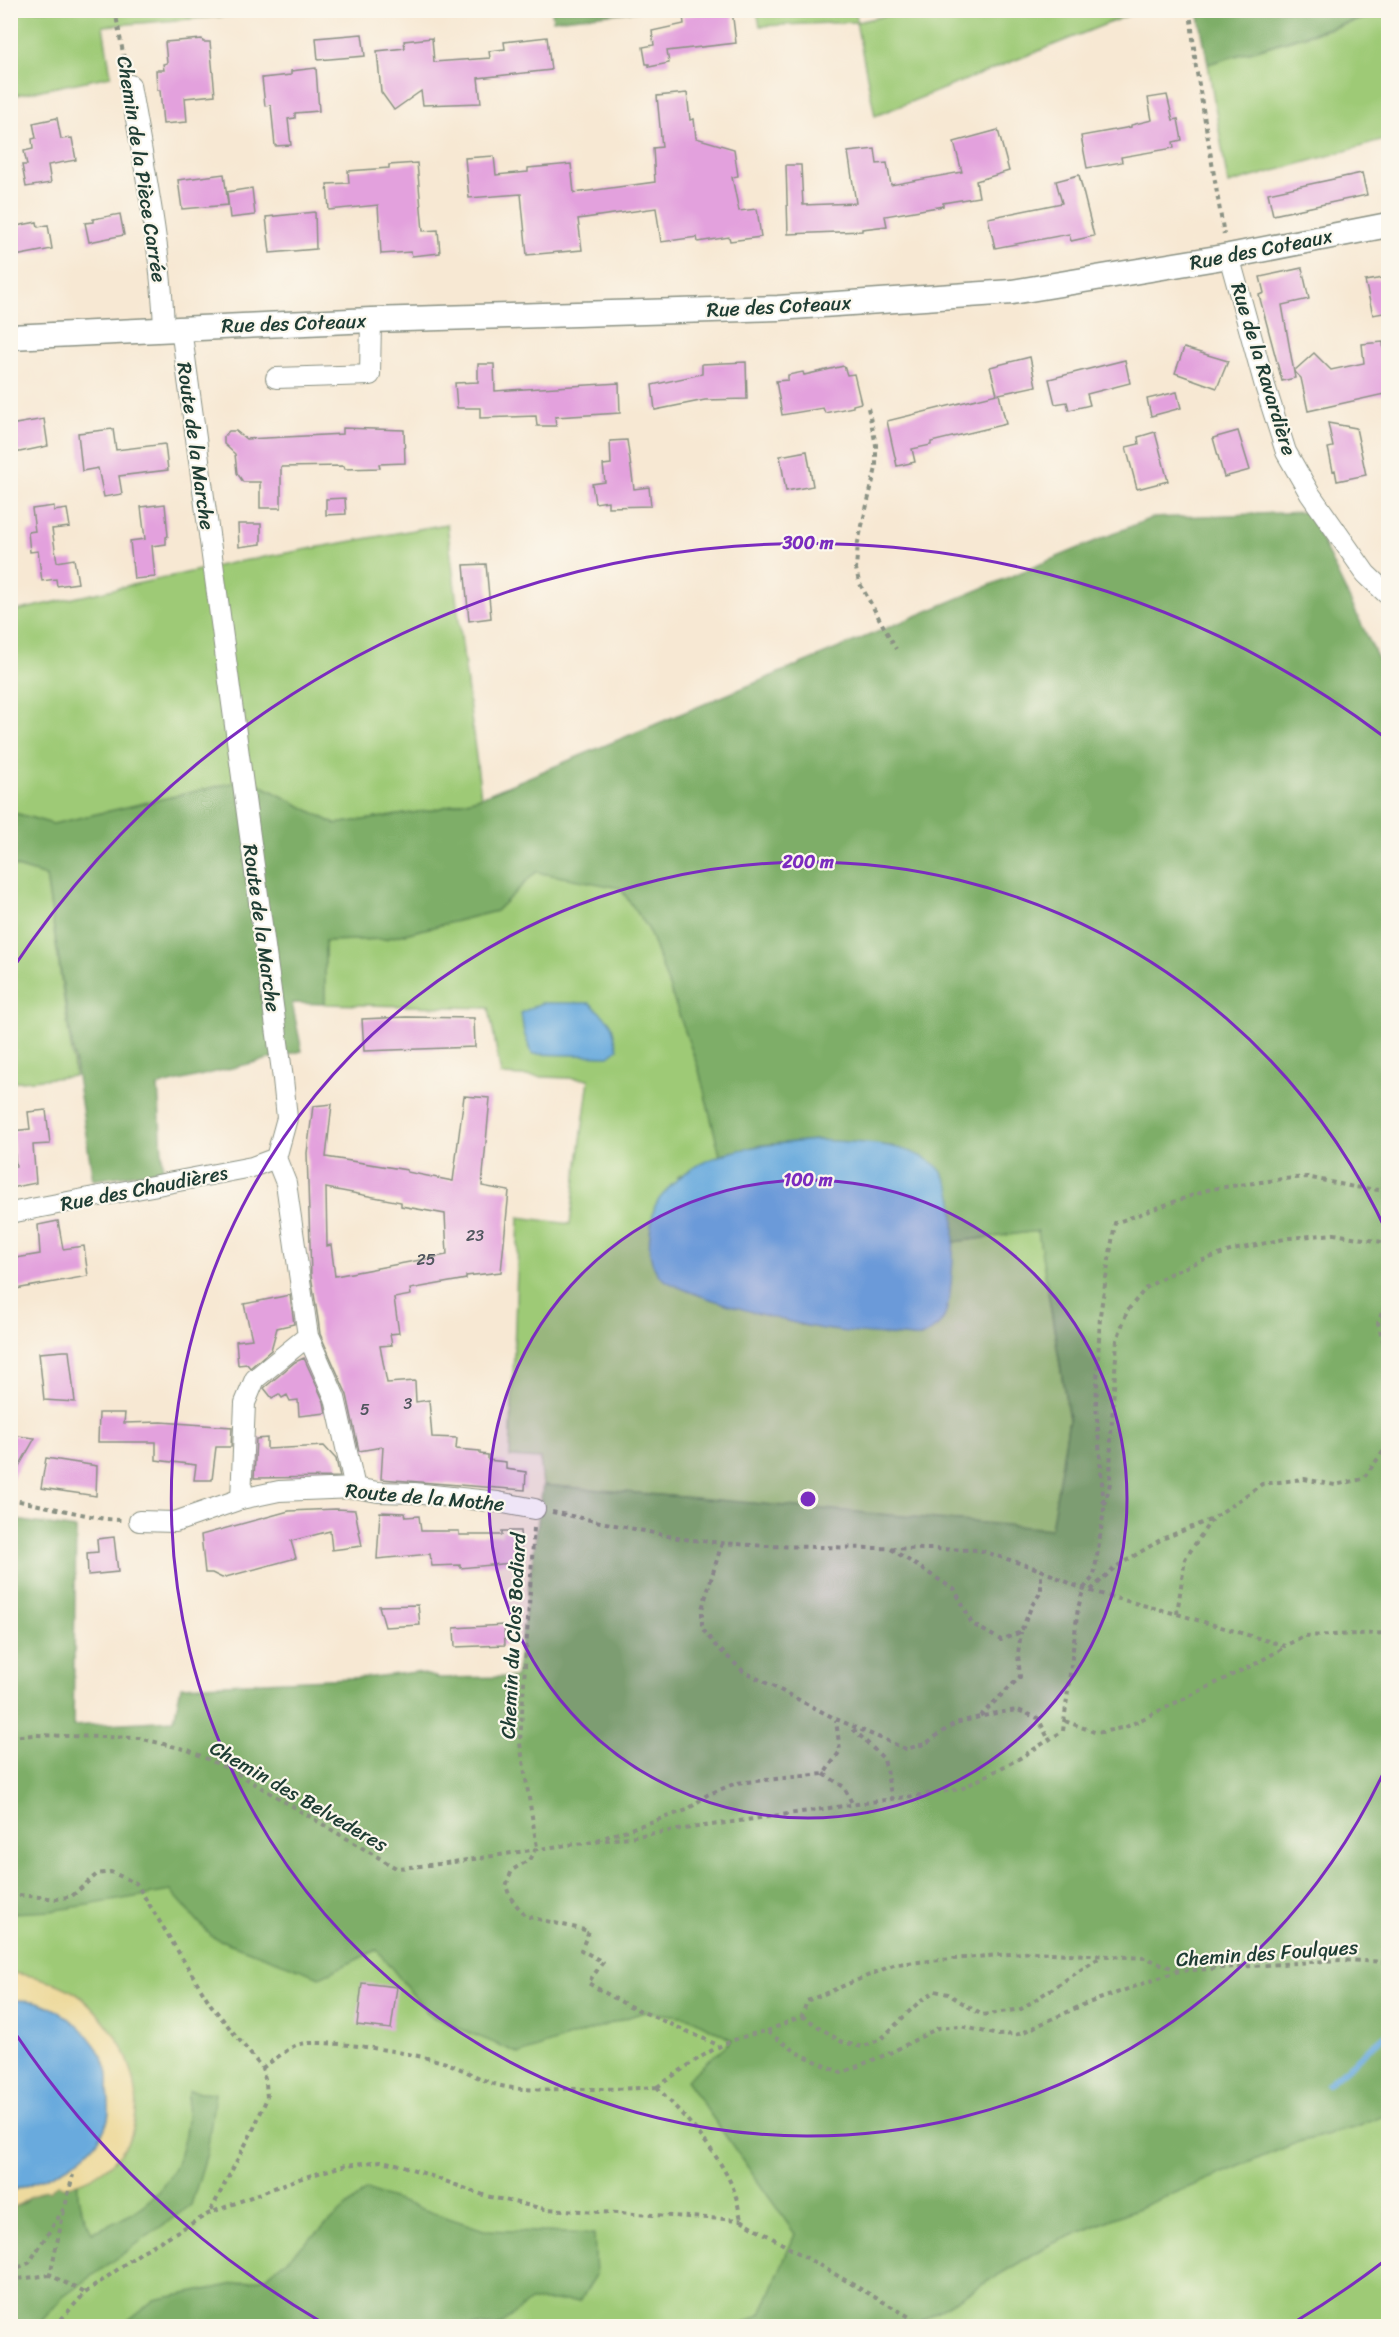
<svg xmlns="http://www.w3.org/2000/svg" width="1399" height="2337" font-family="Sriracha,sans-serif">
  <style>
    .green { fill: #9eca76; stroke: #5e8455; stroke-width: 1.5 }
    .forest { fill: #7eae67; stroke: #4e764e; stroke-width: 1.5 }
    .sand { fill: #eeda9e; stroke: #868c69; stroke-width: 1.5 }
    .water { fill: #69aadd; stroke: #447488; stroke-width: 1.5 }
    .lines { fill: none; stroke-linecap: round; stroke-linejoin: round }
    .stream { stroke: #69aadd; stroke-width: 6 }
    .building { fill: #e3a1dd; fill-rule: evenodd }
    .minor-casing { stroke: #8b9284; stroke-width: 22 }
    .tertiary-casing { stroke: #8b9284; stroke-width: 27 }
    .path { stroke: #8b9284; stroke-width: 4; stroke-dasharray: 4.5 4.5; stroke-linecap: butt }
    .minor { stroke: #fff; stroke-width: 20 }
    .tertiary { stroke: #fff; stroke-width: 24 }
    .ring { fill: none; stroke: #7b2cbf; stroke-width: 3 }
    .labels { text-anchor: middle; stroke-width: 4.5; stroke-linejoin: round; paint-order: stroke }
    .number-label { font-size: 16px; fill: #50565e }
    .street-label { font-size: 20px; fill: #1f3d34; stroke: #fbf7ec }
    .centre { fill: #7b2cbf; stroke: #fbf7ec; stroke-width: 3 }
    .ring-label { font-size: 18px; text-anchor: middle; font-weight: bold; fill: #7b2cbf; stroke: #fbf7ec; stroke-width: 4.5; stroke-linejoin: round; paint-order: stroke }
  </style>
  <rect width="100%" height="100%" fill="#fbf7ec"/>
  <filter id="ink" filterUnits="userSpaceOnUse"><feTurbulence type="fractalNoise" baseFrequency=".0167" numOctaves="2"/><feDisplacementMap in="SourceGraphic" scale="12" xChannelSelector="R" yChannelSelector="G"/><feConvolveMatrix kernelMatrix="1 2 1 2 8 2 1 2 1" color-interpolation-filters="sRGB"/></filter>
  <filter id="wash" filterUnits="userSpaceOnUse"><feTurbulence type="fractalNoise" baseFrequency=".008" numOctaves="4" result="noise"/><feDisplacementMap in="SourceGraphic" scale="24" xChannelSelector="R" yChannelSelector="G"/><feGaussianBlur stdDeviation="1.35" result="paint"/><feColorMatrix in="noise" values="0 0 0 0 0 0 0 0 0 0 0 0 0 0 0 0 0 1.4 0 .05"/><feComposite in="paint" operator="in"/></filter>
  <g filter="url(#wash)">
    <rect width="100%" height="100%" fill="#f7e8d3"/>
    <path class="green" d="M 11,10 L 289,10 L 289,11 L 103,26 L 111,76 L 11,96 Z
      M 912,10 L 1139,11 L 875,116 L 856,22 L 760,26 L 757,11 L 856,11 L 857,22 Z
      M 1388,12 L 1388,139 L 1228,184 L 1208,64 Z
      M 447,524 L 481,797 L 433,810 L 335,824 L 249,779 L 53,824 L 11,812 L 10,585 L 15,611 L 231,563 Z
      M 10,865 L 46,876 L 75,1076 L 11,1082 Z
      M 536,872 L 620,887 L 648,928 L 699,1070 L 720,1155 L 677,1177 L 800,1325 L 886,1335 L 921,1337 L 949,1290 L 953,1242 L 1038,1231 L 1069,1419 L 1052,1530 L 543,1485 L 540,1459 L 510,1457 L 519,1217 L 570,1224 L 589,1079 L 501,1075 L 489,1008 L 325,1004 L 325,941 L 385,939 L 496,911 Z
      M 10,1562 L 72,1762 L 691,1876 L 836,2326 L 11,2326 Z
      M 1388,2114 L 1388,2326 L 912,2326 L 1049,2245 L 1298,2142 L 1357,2127 Z"/>
    <path class="forest" d="M 1388,10 L 1208,64 L 1198,11 L 1198,10 Z
      M 639,11 L 553,20 L 552,11 L 552,10 Z
      M 1308,512 L 1388,680 L 1388,2114 L 1357,2127 L 1298,2142 L 1049,2245 L 912,2326 L 739,2326 L 761,2314 L 795,2234 L 686,2080 L 732,2040 L 689,2017 L 644,2012 L 520,2054 L 430,2016 L 377,1950 L 320,1977 L 212,1937 L 171,1891 L 51,1911 L 11,1913 L 10,1519 L 76,1529 L 73,1726 L 174,1720 L 181,1686 L 372,1677 L 416,1672 L 439,1678 L 516,1677 L 543,1485 L 1051,1529 L 1069,1419 L 1038,1231 L 953,1242 L 953,1198 L 893,1146 L 816,1140 L 761,1145 L 720,1155 L 699,1070 L 648,928 L 620,888 L 536,872 L 496,911 L 385,939 L 325,941 L 325,1004 L 292,1003 L 302,1051 L 158,1086 L 163,1170 L 93,1180 L 46,876 L 11,865 L 11,812 L 53,824 L 249,779 L 335,824 L 433,810 L 481,797 L 1151,518 Z
      M 188,2091 L 215,2093 L 207,2153 L 191,2205 L 63,2297 L 37,2326 L 11,2326 L 10,2209 L 26,2202 L 31,2196 L 58,2184 L 63,2187 L 78,2183 C 76,2201 84,2217 92,2232 C 145,2212 177,2186 186,2128 C 188,2116 187,2103 188,2091 Z
      M 366,2190 L 484,2230 L 594,2234 L 596,2275 L 580,2301 L 530,2301 L 499,2326 L 121,2326 L 154,2300 L 265,2278 Z"/>
    <path class="sand" d="M 11,1973 C 34,1975 55,1981 75,1993 C 87,2000 97,2012 105,2022 C 155,2083 149,2168 63,2187 L 58,2184 L 49,2191 L 45,2189 C 32,2195 23,2203 11,2209 L 11,2191 C 43,2180 88,2163 104,2130 C 111,2116 109,2104 108,2089 C 108,2083 109,2073 106,2067 C 96,2040 65,2011 38,2002 C 30,2000 19,2001 11,2000 Z"/>
    <path class="water" d="M 541,1003 L 590,1003 L 611,1023 L 618,1049 L 609,1056 L 532,1054 L 524,1033 L 521,1013 Z
      M 816,1140 C 855,1143 901,1140 934,1164 C 944,1171 951,1188 953,1200 C 955,1222 954,1304 942,1321 C 939,1326 927,1335 920,1337 C 915,1338 908,1336 902,1336 C 870,1334 830,1332 799,1324 C 773,1318 673,1292 659,1275 C 644,1256 650,1231 654,1209 C 656,1201 661,1197 666,1191 C 701,1148 764,1145 816,1140 Z
      M 11,2000 C 19,2000 30,2000 38,2002 C 66,2011 97,2038 106,2067 C 109,2073 108,2082 108,2089 C 109,2104 111,2116 104,2130 C 88,2163 43,2180 11,2191 Z"/>
    <g class="lines">
      <path class="stream" d="M 1328,2084 L 1388,2033"/>
    </g>
    <g id="blocks">
      <path class="building" d="M 732,10 L 736,43 L 667,51 L 669,63 L 649,67 L 649,64 L 646,64 L 643,47 L 654,45 L 652,31 L 684,24 L 683,16 Z
        M 362,34 L 365,56 L 318,60 L 316,38 Z
        M 547,37 L 551,70 L 478,78 L 481,103 L 423,105 L 421,91 L 394,110 L 381,92 L 377,51 L 405,48 L 404,41 L 432,38 L 434,62 L 490,58 L 489,51 L 505,49 L 504,42 Z
        M 202,39 L 203,42 L 210,42 L 215,95 L 185,98 L 187,122 L 163,124 L 160,90 L 157,90 L 156,70 L 164,70 L 163,64 L 167,63 L 165,42 Z
        M 316,68 L 319,111 L 295,113 L 295,118 L 288,119 L 291,145 L 275,146 L 271,105 L 265,106 L 262,78 L 291,75 L 291,71 Z
        M 687,93 L 690,120 L 694,119 L 696,138 L 734,149 L 738,176 L 732,177 L 739,211 L 757,209 L 761,237 L 730,241 L 729,237 L 698,242 L 697,237 L 661,242 L 656,208 L 578,219 L 582,250 L 527,255 L 521,194 L 469,198 L 465,158 L 494,156 L 496,175 L 528,172 L 528,168 L 571,164 L 574,193 L 655,182 L 653,148 L 662,147 L 657,96 Z
        M 1167,95 L 1173,120 L 1178,119 L 1182,140 L 1173,142 L 1174,148 L 1121,157 L 1122,162 L 1087,168 L 1081,136 L 1131,127 L 1131,125 L 1152,120 L 1148,98 Z
        M 57,118 L 61,139 L 72,138 L 76,160 L 48,165 L 51,183 L 26,187 L 22,165 L 27,165 L 24,151 L 33,149 L 32,139 L 36,138 L 33,123 Z
        M 998,130 L 1009,171 L 976,181 L 979,197 L 943,203 L 943,206 L 885,216 L 887,226 L 862,229 L 862,231 L 788,234 L 786,165 L 801,165 L 803,205 L 856,203 L 848,152 L 875,149 L 877,164 L 887,163 L 891,185 L 962,172 L 954,142 Z
        M 417,163 L 423,231 L 438,230 L 440,253 L 412,256 L 411,252 L 381,254 L 378,205 L 329,210 L 327,184 L 349,183 L 348,171 L 389,168 L 389,165 Z
        M 1362,173 L 1367,195 L 1273,215 L 1268,193 Z
        M 224,174 L 228,205 L 182,209 L 178,180 Z
        M 1079,175 L 1094,236 L 1071,241 L 1069,234 L 995,248 L 988,218 L 1062,203 L 1056,181 Z
        M 252,188 L 255,215 L 230,218 L 227,192 Z
        M 315,212 L 316,249 L 270,253 L 266,217 Z
        M 120,214 L 124,235 L 89,242 L 85,223 L 93,222 L 93,219 Z
        M 37,222 L 38,227 L 48,225 L 52,249 L 10,257 L 10,232 L 17,231 L 16,226 Z
        M 1302,268 L 1309,299 L 1282,305 L 1295,378 L 1282,381 L 1259,295 L 1264,293 L 1260,277 Z
        M 1389,277 L 1389,312 L 1373,315 L 1365,281 Z
        M 1383,342 L 1385,364 L 1389,363 L 1389,393 L 1308,411 L 1301,378 L 1294,371 L 1314,353 L 1331,370 L 1364,363 L 1362,344 Z
        M 1184,348 L 1228,361 L 1217,388 L 1175,373 Z
        M 1030,357 L 1036,386 L 999,394 L 1006,424 L 931,442 L 931,445 L 912,449 L 915,462 L 897,466 L 887,421 L 997,394 L 990,367 Z
        M 1125,360 L 1130,383 L 1087,394 L 1090,405 L 1069,410 L 1067,402 L 1055,404 L 1049,379 Z
        M 746,362 L 747,399 L 705,400 L 655,410 L 652,385 L 702,374 L 702,364 Z
        M 478,364 L 494,364 L 495,391 L 619,383 L 620,413 L 555,417 L 556,426 L 537,426 L 536,416 L 480,418 L 480,408 L 457,408 L 455,383 L 478,382 Z
        M 844,366 L 847,375 L 854,374 L 861,403 L 853,405 L 853,407 L 825,413 L 823,408 L 782,415 L 776,381 L 788,380 L 788,375 L 803,372 L 804,375 Z
        M 1177,392 L 1181,408 L 1151,416 L 1147,399 Z
        M 44,419 L 48,446 L 10,454 L 10,425 Z
        M 1328,423 L 1356,428 L 1366,475 L 1337,481 L 1335,470 L 1333,471 L 1328,448 L 1333,447 Z
        M 343,428 L 404,430 L 405,463 L 379,464 L 380,468 L 345,469 L 344,466 L 281,467 L 281,508 L 260,508 L 260,482 L 243,482 L 237,473 L 235,454 L 224,444 L 224,436 L 229,431 L 236,431 L 246,439 L 343,434 Z
        M 113,429 L 116,450 L 165,444 L 168,470 L 119,476 L 122,494 L 104,497 L 98,468 L 82,471 L 78,433 Z
        M 1238,431 L 1250,470 L 1224,477 L 1213,438 Z
        M 1155,432 L 1168,481 L 1137,489 L 1126,447 L 1139,444 L 1138,437 Z
        M 627,440 L 634,489 L 649,487 L 651,506 L 608,507 L 608,501 L 595,503 L 592,484 L 605,482 L 603,465 L 611,464 L 610,441 Z
        M 807,451 L 813,486 L 786,491 L 780,456 Z
        M 345,498 L 346,514 L 326,515 L 326,499 Z
        M 165,504 L 168,536 L 166,537 L 166,544 L 152,546 L 155,577 L 134,579 L 130,541 L 145,539 L 141,507 Z
        M 54,506 L 54,511 L 67,509 L 70,527 L 52,529 L 57,562 L 74,559 L 78,583 L 57,586 L 56,579 L 42,581 L 38,551 L 30,552 L 28,532 L 35,531 L 32,509 Z
        M 238,524 L 261,524 L 261,544 L 239,547 Z
        M 486,564 L 491,618 L 469,621 L 464,565 Z
        M 406,1017 L 474,1018 L 475,1047 L 364,1051 L 362,1019 Z
        M 464,1096 L 490,1098 L 482,1186 L 509,1191 L 501,1272 L 466,1276 L 466,1279 L 410,1289 L 411,1295 L 394,1298 L 399,1333 L 390,1334 L 392,1345 L 380,1346 L 387,1383 L 415,1381 L 416,1402 L 429,1400 L 432,1437 L 457,1438 L 456,1449 L 480,1451 L 480,1454 L 488,1455 L 488,1460 L 506,1462 L 506,1469 L 526,1472 L 525,1490 L 381,1479 L 383,1447 L 359,1451 L 347,1395 L 320,1334 L 318,1319 L 311,1275 L 307,1153 L 313,1106 L 332,1104 L 326,1157 L 407,1170 L 407,1172 L 453,1181 ZM 326,1188 L 401,1202 L 401,1206 L 445,1214 L 447,1255 L 335,1276 L 331,1245 L 327,1246 Z
        M 46,1110 L 50,1144 L 33,1145 L 36,1183 L 10,1188 L 10,1168 L 16,1167 L 12,1131 L 30,1129 L 28,1112 Z
        M 58,1221 L 63,1249 L 84,1246 L 88,1276 L 10,1290 L 10,1259 L 40,1254 L 38,1225 Z
        M 290,1295 L 294,1324 L 277,1328 L 271,1350 L 250,1368 L 247,1364 L 238,1365 L 236,1341 L 252,1339 L 244,1304 Z
        M 64,1351 L 69,1351 L 75,1402 L 44,1400 L 39,1353 Z
        M 304,1358 L 324,1402 L 326,1413 L 299,1416 L 298,1400 L 290,1401 L 287,1395 L 282,1398 L 279,1394 L 272,1398 L 264,1388 L 295,1362 Z
        M 99,1413 L 125,1413 L 124,1423 L 161,1422 L 232,1427 L 231,1447 L 216,1447 L 212,1480 L 194,1480 L 196,1465 L 156,1460 L 156,1442 L 98,1442 Z
        M 10,1435 L 35,1438 L 10,1482 Z
        M 267,1438 L 267,1449 L 324,1446 L 336,1459 L 340,1477 L 254,1478 L 256,1439 Z
        M 46,1458 L 97,1466 L 96,1496 L 41,1488 Z
        M 336,1509 L 355,1510 L 362,1546 L 332,1550 L 330,1531 L 291,1541 L 296,1558 L 222,1578 L 212,1573 L 205,1573 L 201,1535 L 289,1511 Z
        M 380,1512 L 405,1513 L 406,1517 L 419,1516 L 421,1531 L 459,1531 L 459,1535 L 502,1535 L 502,1531 L 520,1531 L 522,1562 L 460,1568 L 460,1565 L 432,1566 L 430,1554 L 377,1559 Z
        M 114,1537 L 118,1572 L 88,1575 L 87,1553 L 98,1552 L 97,1539 Z
        M 418,1605 L 420,1625 L 385,1627 L 379,1606 Z
        M 504,1625 L 505,1645 L 455,1647 L 454,1628 Z
        M 362,1983 L 397,1987 L 391,2029 L 357,2025 Z"/>
    </g>
  </g>
  <g filter="url(#ink)">
    <use href="#blocks" fill-opacity="0" stroke="#8b9284" stroke-width="1.5"/>
    <g class="lines">
      <defs>
        <path id="minor" d="M 130,85 C 144,166 161,246 164,328
          M 1229,256 L 1265,386 L 1286,452 L 1310,494 L 1366,574 L 1388,595
          M 181,328 L 283,1079 L 287,1118 L 276,1158 L 286,1183 L 308,1336 L 335,1398 L 355,1488
          M 276,378 L 370,375 L 371,320
          M 10,1213 L 252,1167 L 276,1158
          M 241,1499 L 245,1403 L 255,1379 L 308,1336
          M 139,1521 L 175,1522 L 241,1499 L 279,1491 L 355,1488 L 378,1492 L 414,1493 L 498,1502 L 535,1509"/>
        <path id="tertiary" d="M 10,337 L 371,320 L 778,308 L 1012,292 L 1229,256 L 1388,225"/>
      </defs>
      <use href="#minor" class="minor-casing"/>
      <use href="#tertiary" class="tertiary-casing"/>
      <path class="path" d="M 115,10 L 126,69
        M 1190,10 L 1196,67 L 1224,235
        M 868,408 L 876,445 L 876,468 L 858,542 L 856,569 L 859,582 L 896,649
        M 1388,1296 L 1378,1323 L 1388,1359
        M 10,1499 L 105,1519 L 122,1520
        M 1105,1505 L 1110,1483 L 1111,1435 L 1117,1340 L 1127,1311 L 1146,1288 L 1167,1275 L 1200,1261 L 1233,1250 L 1289,1238 L 1334,1234 L 1388,1243
        M 552,1512 L 683,1539 L 722,1543 L 766,1546 L 979,1550 L 1041,1570 L 1078,1587 L 1108,1596 L 1177,1614 L 1285,1646 L 1303,1636 L 1388,1633
        M 534,1528 L 520,1743 L 537,1847
        M 722,1543 L 702,1609 L 702,1628 L 715,1645 L 743,1671 L 836,1719 L 906,1749 L 925,1744 L 955,1723 L 996,1713 L 1018,1710 L 1038,1718 L 1049,1740
        M 891,1549 L 955,1590 L 972,1624 L 1001,1640 L 1021,1632 L 1032,1605 L 1041,1592 L 1041,1570
        M 1091,1590 L 1114,1568 L 1162,1539 L 1212,1519
        M 1177,1614 L 1185,1559 L 1212,1519 L 1262,1484 L 1304,1479 L 1335,1485 L 1363,1479 L 1388,1445
        M 980,1716 L 1020,1677 L 1018,1654 L 1021,1632
        M 1065,1721 L 1097,1733 L 1126,1727 L 1257,1663 L 1285,1647
        M 853,1729 L 884,1759 L 892,1799
        M 10,1737 L 33,1735 L 139,1738 L 188,1750 L 235,1772 L 396,1868 C 460,1864 523,1849 587,1843 L 961,1789 L 1020,1758 L 1063,1731 L 1078,1608 L 1084,1588 L 1094,1576 L 1104,1509 L 1096,1405 L 1100,1315 L 1115,1223 L 1210,1189 L 1283,1179 L 1307,1177 L 1354,1187 L 1388,1191
        M 824,1774 L 844,1787 L 853,1805
        M 597,1840 L 687,1810 L 707,1795 L 736,1783 L 824,1774 L 840,1751 L 836,1720
        M 536,1848 L 529,1860 L 512,1870 L 506,1886 L 510,1897 L 525,1916 L 589,1931 L 581,1950 L 603,1962 L 588,1983 L 625,2004 L 718,2045
        M 10,1894 L 57,1899 L 72,1896 L 97,1874 L 111,1872 L 136,1883 L 211,2005 L 262,2068 L 266,2082 L 267,2098 L 254,2128 L 210,2212
        M 802,2016 L 842,2042 L 862,2047 L 881,2039 L 919,2002 L 935,1991 L 948,1994 L 982,2015 L 1021,2009 L 1102,1956
        M 767,2031 L 802,2016 L 807,2001 L 896,1964 L 1033,1952 L 1146,1958 L 1179,1971
        M 262,2068 C 270,2063 289,2048 296,2045 C 321,2037 419,2054 446,2063 C 467,2070 484,2083 506,2087 C 528,2091 551,2089 574,2089 C 602,2089 629,2089 657,2087
        M 657,2087 C 695,2061 719,2040 766,2031 L 798,2053 L 841,2073 L 890,2053 L 938,2028 L 961,2026 L 998,2035 L 1019,2034 L 1085,2004 L 1179,1971 L 1340,1960 L 1388,1962
        M 657,2087 C 686,2119 716,2148 733,2188 C 737,2198 739,2210 741,2220
        M 64,2211 L 50,2275 L 85,2293
        M 741,2220 L 925,2326
        M 10,2271 L 29,2263 L 65,2207 L 73,2175
        M 10,2280 L 50,2275
        M 55,2326 L 85,2293 L 143,2251 L 210,2213 L 292,2181 L 346,2165 L 381,2161 L 401,2165 L 486,2196 L 545,2209 L 741,2220"/>
      <use href="#minor" class="minor"/>
      <use href="#tertiary" class="tertiary"/>
    </g>
  </g>
  <circle cx="808" cy="1499" r="319" fill="#7b2cbf" fill-opacity=".12"/>
  <g class="ring">
    <circle cx="808" cy="1499" r="319"/>
    <path d="M1388 1763A637 637 0 1 1 1388 1235"/>
    <path d="M1383 2262A956 956 0 0 1 1293 2323M323 2323A956 956 0 0 1 11 2027M11 971A956 956 0 0 1 1383 736"/>
  </g>
  <g class="labels">
    <g class="number-label">
      <text x="475" y="1241">23</text>
      <text x="426" y="1265">25</text>
      <text x="408" y="1409">3</text>
      <text x="365" y="1415">5</text>
    </g>
    <g class="street-label">
      <text transform="translate(142 169) rotate(81)" y="7">Chemin de la Pièce Carrée</text>
      <text transform="translate(1261 249) rotate(-11)" y="7">Rue des Coteaux</text>
      <text transform="translate(779 306) rotate(-3)" y="7">Rue des Coteaux</text>
      <text transform="translate(294 323) rotate(-2)" y="7">Rue des Coteaux</text>
      <text transform="translate(1264 369) rotate(73)" y="7">Rue de la Ravardière</text>
      <text transform="translate(196 446) rotate(82)" y="7">Route de la Marche</text>
      <text transform="translate(262 928) rotate(82)" y="7">Route de la Marche</text>
      <text transform="translate(144 1188) rotate(-11)" y="7">Rue des Chaudières</text>
      <text transform="translate(425 1497) rotate(5)" y="7">Route de la Mothe</text>
      <text transform="translate(513 1636) rotate(-87)" y="7">Chemin du Clos Bodiard</text>
      <text transform="translate(299 1796) rotate(30)" y="7">Chemin des Belvederes</text>
      <text transform="translate(1267 1953) rotate(-4)" y="7">Chemin des Foulques</text>
    </g>
  </g>
  <circle cx="808" cy="1499" r="9" class="centre"/>
  <g class="ring-label">
    <text x="808" y="549">300 m</text>
    <text x="808" y="868">200 m</text>
    <text x="808" y="1186">100 m</text>
  </g>
  <rect width="1399" height="2337" fill="none" stroke="#fbf7ec" stroke-width="36"/>
</svg>
